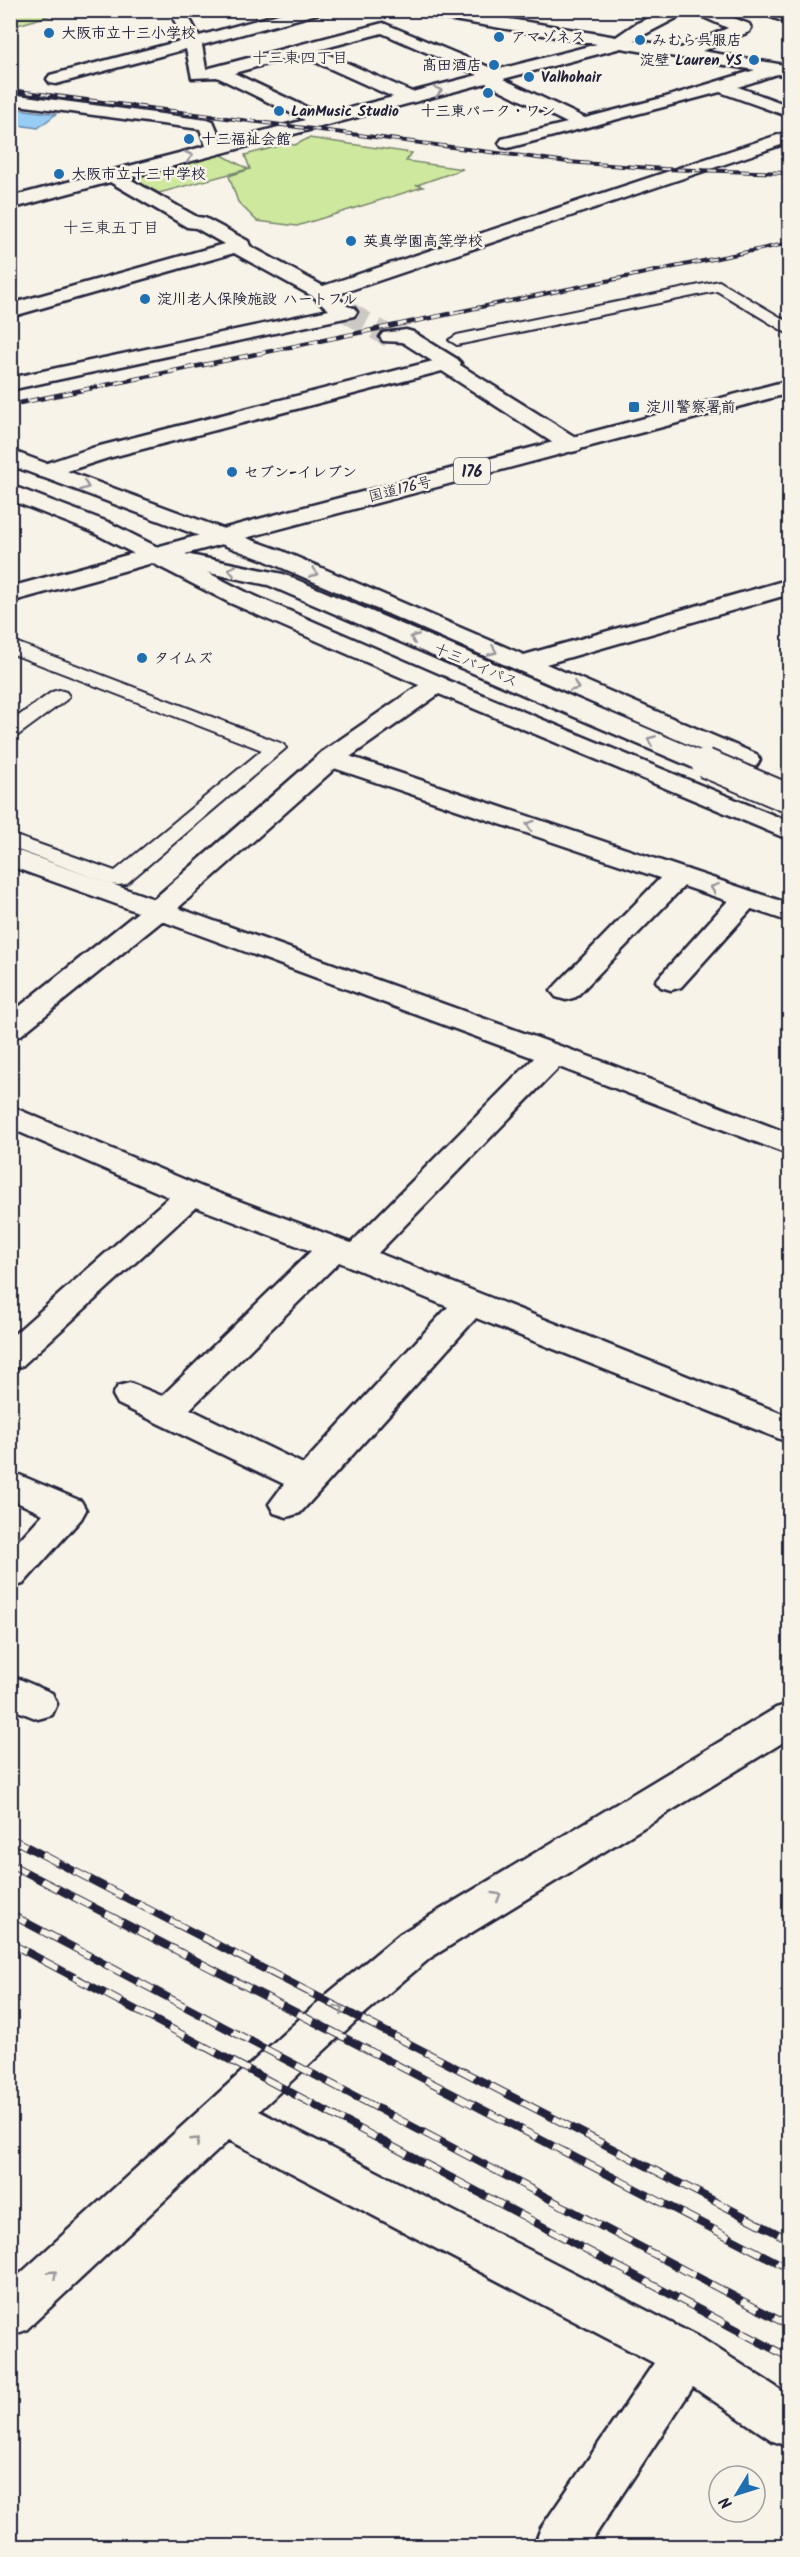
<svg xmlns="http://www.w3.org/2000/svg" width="800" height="2557" font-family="Kalam,'Klee One',sans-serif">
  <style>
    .green { fill: #cee89e; stroke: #78856c; stroke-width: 1.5 }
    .water { fill: #97ccf5; stroke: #6888ab; stroke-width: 1.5 }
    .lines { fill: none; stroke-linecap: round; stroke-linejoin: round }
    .pedestrian-tunnel { stroke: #ccc9c5; stroke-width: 22; stroke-dasharray: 22 11; stroke-linecap: butt }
    .service-casing { stroke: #22223b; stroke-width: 4 }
    .pedestrian-casing { stroke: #22223b; stroke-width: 5 }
    .minor-casing { stroke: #22223b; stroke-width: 5 }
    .tertiary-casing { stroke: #22223b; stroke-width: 5 }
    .trunk-casing { stroke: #22223b; stroke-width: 5 }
    .service { fill: #f7f3e8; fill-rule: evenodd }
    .pedestrian { fill: #f7f3e8; fill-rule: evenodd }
    .minor { fill: #f7f3e8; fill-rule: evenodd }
    .tertiary { fill: #f7f3e8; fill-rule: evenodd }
    .trunk { fill: #f7f3e8; fill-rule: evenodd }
    .rail-far2-casing { stroke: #22223b; stroke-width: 4 }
    .rail-far1-casing { stroke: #22223b; stroke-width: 4.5 }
    .rail-casing { stroke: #22223b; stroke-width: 8 }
    .rail-far2 { stroke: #f7f3e8; stroke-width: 2; stroke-dasharray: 8; stroke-linecap: butt }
    .rail-far1 { stroke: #f7f3e8; stroke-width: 3; stroke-dasharray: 9; stroke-linecap: butt }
    .rail { stroke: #f7f3e8; stroke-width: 6; stroke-dasharray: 18; stroke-linecap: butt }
    .trunk-bridge-casing { stroke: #22223b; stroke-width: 32; stroke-linecap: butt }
    .trunk-bridge { stroke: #f7f3e8; stroke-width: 28 }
    .oneway { stroke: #97959a }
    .poi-dot { fill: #1f6fb2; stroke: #f7f3e8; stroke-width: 2 }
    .labels { text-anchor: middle; stroke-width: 5; stroke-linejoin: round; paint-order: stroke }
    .far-poi-label { font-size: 15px; font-weight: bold; fill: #22223b; stroke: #f7f3e8; text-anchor: start }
    .far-street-label { font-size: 15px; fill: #22223b; stroke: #f7f3e8 }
    .far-neighbourhood-label { font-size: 16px; fill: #22223b; stroke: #f7f3e8 }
    .shield { fill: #f7f3e8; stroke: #62616f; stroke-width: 1.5 }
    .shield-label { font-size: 16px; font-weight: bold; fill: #22223b }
  </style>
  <rect width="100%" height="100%" fill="#f7f3e8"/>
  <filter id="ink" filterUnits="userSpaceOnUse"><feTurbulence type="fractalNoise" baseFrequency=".0167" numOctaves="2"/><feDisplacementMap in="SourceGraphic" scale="12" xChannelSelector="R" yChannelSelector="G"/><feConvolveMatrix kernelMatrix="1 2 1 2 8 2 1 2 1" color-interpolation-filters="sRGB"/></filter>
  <g filter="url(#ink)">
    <path class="green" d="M 11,10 L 56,10 L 56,11 L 55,14 L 11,27 Z
      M 309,138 L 412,153 L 406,161 L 463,169 L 417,185 L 423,187 L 297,226 L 257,221 L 238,202 L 229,176 L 250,169 L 245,155 L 287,144 L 295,145 Z
      M 220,154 L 248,169 L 159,193 L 134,180 L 136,175 Z"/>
    <path class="water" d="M 11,108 L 56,114 L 38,128 L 11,124 Z"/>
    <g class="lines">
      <path class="pedestrian-tunnel" d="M 347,312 L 390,337"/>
      <defs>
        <path id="service" d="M 719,281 L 790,323 L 790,335 L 717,291 L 457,345 L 449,340 L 457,335 Z
          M 10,640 L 283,744 L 286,748 L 126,884 L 118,885 L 110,884 L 10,847 L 10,834 L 115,871 L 262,750 L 10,653 Z
          M 59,690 L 66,692 L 69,696 L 66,700 L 17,736 L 10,738 L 10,722 L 52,692 Z"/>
        <path id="pedestrian" d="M 406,330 L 413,332 L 457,359 L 461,363 L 457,367 L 445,370 L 438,368 L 435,363 L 402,342 L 383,341 L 380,337 L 383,333 Z"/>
        <path id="minor" d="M 169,10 L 185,10 L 199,36 L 293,10 L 322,10 L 320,13 L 202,45 L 206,69 L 383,23 L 496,70 L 597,44 L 423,15 L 415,10 L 456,10 L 616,37 L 635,24 L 667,10 L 713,10 L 749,24 L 751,28 L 749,32 L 702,51 L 790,66 L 790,76 L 777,74 L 738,87 L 790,106 L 790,117 L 720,92 L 508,148 L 502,147 L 499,143 L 502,139 L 567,123 L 486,83 L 128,178 L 197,217 L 205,218 L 248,241 L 250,246 L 323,286 L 790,131 L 790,142 L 336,295 L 347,306 L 354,308 L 357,312 L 354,316 L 10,390 L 10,378 L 329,310 L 314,297 L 234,253 L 10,317 L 10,304 L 224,244 L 196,228 L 187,227 L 110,182 L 10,209 L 10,197 L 206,146 L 200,129 L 10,104 L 10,94 L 207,120 L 213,121 L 222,142 L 305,120 L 217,77 L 192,78 L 186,49 L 56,84 L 50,83 L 47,79 L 50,75 L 184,40 ZM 690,11 L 728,28 L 681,48 L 634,40 ZM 382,33 L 478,75 L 412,92 L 318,50 ZM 621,48 L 755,70 L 666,97 L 585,118 L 503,79 ZM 300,55 L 393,97 L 323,115 L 234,73 Z
          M 758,10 L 782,10 L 790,13 L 790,24 L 760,13 Z
          M 445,358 L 452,360 L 580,440 L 583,445 L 580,450 L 572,452 L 564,450 L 442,371 L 108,458 L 46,478 L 38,476 L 35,471 L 38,466 L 92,448 Z
          M 221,529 L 280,550 L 524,655 L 790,579 L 790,594 L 546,664 L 756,754 L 760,760 L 756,766 L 747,768 L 738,766 L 264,560 L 213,541 L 209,536 L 213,531 Z
          M 437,676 L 790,822 L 790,840 L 439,694 L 340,764 L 178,908 L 607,1063 L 790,1134 L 790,1155 L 559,1067 L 378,1253 L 790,1417 L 790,1443 L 476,1318 L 300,1513 L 287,1517 L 274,1513 L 269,1504 L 284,1484 L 118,1404 L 113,1395 L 118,1386 L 130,1383 L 162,1396 L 311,1251 L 196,1207 L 22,1366 L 10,1370 L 10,1338 L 169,1197 L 10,1128 L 10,1106 L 202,1187 L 351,1243 L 534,1058 L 162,921 L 21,1035 L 10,1038 L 10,1014 L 138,912 L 10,866 L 10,848 L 154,899 L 322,752 L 428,679 ZM 339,1262 L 448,1307 L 303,1464 L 190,1409 Z
          M 678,868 L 688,870 L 692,876 L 688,882 L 576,997 L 566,1000 L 556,997 L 551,991 L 556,985 L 668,870 Z
          M 745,891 L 755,893 L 759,899 L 755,905 L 681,987 L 671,990 L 661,987 L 656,981 L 661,975 L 735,893 Z
          M 10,1471 L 81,1501 L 86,1510 L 81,1519 L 23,1584 L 10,1588 L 10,1550 L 43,1514 L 10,1499 Z
          M 10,1675 L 52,1693 L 57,1704 L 52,1715 L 38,1719 L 10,1708 Z
          M 790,1704 L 790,1738 L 430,1958 L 356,2021 L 259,2111 L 704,2340 L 790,2396 L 790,2447 L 773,2441 L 693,2387 L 588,2546 L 534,2546 L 541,2528 L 654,2363 L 229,2140 L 26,2330 L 10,2336 L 10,2283 L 326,1995 L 400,1934 L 776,1708 Z"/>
        <path id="tertiary" d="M 10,450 L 229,531 L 233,536 L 229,541 L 221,543 L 213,541 L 10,465 Z
          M 10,485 L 108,522 L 248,593 L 446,679 L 450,684 L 446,689 L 437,692 L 428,689 L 230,603 L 92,532 L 10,500 Z
          M 331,750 L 790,904 L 790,922 L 322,764 L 318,758 L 322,752 Z"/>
        <path id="trunk" d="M 790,380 L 790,393 L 185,554 L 283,574 L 714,757 L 718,763 L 714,769 L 705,771 L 696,769 L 268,585 L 156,562 L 10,602 L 10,587 L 255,520 Z"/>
      </defs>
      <use href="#service" class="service-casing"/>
      <use href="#pedestrian" class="pedestrian-casing"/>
      <use href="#minor" class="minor-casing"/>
      <use href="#tertiary" class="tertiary-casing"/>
      <use href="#trunk" class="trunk-casing"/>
      <use href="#service" class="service"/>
      <use href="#pedestrian" class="pedestrian"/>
      <use href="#minor" class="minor"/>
      <use href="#tertiary" class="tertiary"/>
      <use href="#trunk" class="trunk"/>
      <defs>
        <path id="rail-far2" d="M 10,90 L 568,162 L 664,169 L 790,173
          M 457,312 L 790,243"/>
        <path id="rail-far1" d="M 10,405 L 464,311"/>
        <path id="rail" d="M 10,1838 L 790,2240
          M 10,1864 L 790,2269
          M 10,1914 L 790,2326
          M 10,1943 L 790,2358"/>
      </defs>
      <use href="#rail-far2" class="rail-far2-casing"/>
      <use href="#rail-far1" class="rail-far1-casing"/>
      <use href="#rail" class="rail-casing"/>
      <use href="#rail-far2" class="rail-far2"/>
      <use href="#rail-far1" class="rail-far1"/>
      <use href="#rail" class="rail"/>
      <defs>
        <path id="trunk-bridge" d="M 705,763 L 790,799"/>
      </defs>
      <use href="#trunk-bridge" class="trunk-bridge-casing"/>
      <use href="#trunk-bridge" class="trunk-bridge"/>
    </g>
    <defs><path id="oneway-chevron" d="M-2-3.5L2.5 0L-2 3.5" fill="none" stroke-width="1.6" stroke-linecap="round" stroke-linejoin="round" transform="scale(1.5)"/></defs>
    <g class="oneway">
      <use href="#oneway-chevron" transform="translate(438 91) rotate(-14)"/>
      <use href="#oneway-chevron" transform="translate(189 156) rotate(-15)"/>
      <use href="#oneway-chevron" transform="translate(85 486) rotate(21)"/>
      <use href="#oneway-chevron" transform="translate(232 570) rotate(-168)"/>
      <use href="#oneway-chevron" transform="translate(314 573) rotate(23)"/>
      <use href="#oneway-chevron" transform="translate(414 638) rotate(-157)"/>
      <use href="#oneway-chevron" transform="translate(493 651) rotate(23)"/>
      <use href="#oneway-chevron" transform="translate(575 687) rotate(23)"/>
      <use href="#oneway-chevron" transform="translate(651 740) rotate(-157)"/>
      <use href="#oneway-chevron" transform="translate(530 825) rotate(-162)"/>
      <use href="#oneway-chevron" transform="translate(714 888) rotate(-161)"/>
      <use href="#oneway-chevron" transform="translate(497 1896) rotate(-31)"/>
      <use href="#oneway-chevron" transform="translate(340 2009) rotate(-42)"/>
      <use href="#oneway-chevron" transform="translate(196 2141) rotate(-43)"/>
      <use href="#oneway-chevron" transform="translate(53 2274) rotate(-43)"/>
    </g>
  </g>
  <g class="poi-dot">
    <circle cx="49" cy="33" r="6"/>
    <circle cx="499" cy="37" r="6"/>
    <circle cx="640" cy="40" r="6"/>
    <circle cx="754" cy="60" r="6"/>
    <circle cx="494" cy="65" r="6"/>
    <circle cx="529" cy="77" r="6"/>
    <circle cx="488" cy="93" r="6"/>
    <circle cx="279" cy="111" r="6"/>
    <circle cx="189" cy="139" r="6"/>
    <circle cx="59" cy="174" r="6"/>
    <circle cx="351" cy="241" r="6"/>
    <circle cx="145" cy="299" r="6"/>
    <rect x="628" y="401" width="12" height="12" rx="3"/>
    <circle cx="232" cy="472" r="6"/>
    <circle cx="142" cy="658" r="6"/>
  </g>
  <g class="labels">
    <g class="far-poi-label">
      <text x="61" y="38">大阪市立十三小学校</text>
      <text x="511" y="42">アマゾネス</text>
      <text x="652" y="45">みむら呉服店</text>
      <text x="742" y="65" text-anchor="end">淀壁 Lauren YS</text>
      <text x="482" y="70" text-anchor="end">髙田酒店</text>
      <text x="541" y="82">Valhohair</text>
      <text x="291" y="116">LanMusic Studio</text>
      <text x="488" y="116" text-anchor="middle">十三東パーク・ワン</text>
      <text x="201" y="144">十三福祉会館</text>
      <text x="71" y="179">大阪市立十三中学校</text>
      <text x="363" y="246">英真学園高等学校</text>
      <text x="157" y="304">淀川老人保険施設 ハートフル</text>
      <text x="646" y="412">淀川警察署前</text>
      <text x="244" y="477">セブン-イレブン</text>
      <text x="154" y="663">タイムズ</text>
    </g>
    <g class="far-street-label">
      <text transform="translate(400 489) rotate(-14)" y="5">国道176号</text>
      <text transform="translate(476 665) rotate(23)" y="5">十三バイパス</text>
    </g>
    <g class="far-neighbourhood-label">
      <text x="300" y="63">十三東四丁目</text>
      <text x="111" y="233">十三東五丁目</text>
    </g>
    <rect class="shield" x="454" y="458" width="36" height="26" rx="4.5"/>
    <g class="shield-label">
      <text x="472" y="477">176</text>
    </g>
  </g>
  <rect width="800" height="2557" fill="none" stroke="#f7f3e8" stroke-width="36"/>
  <rect x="18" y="18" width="764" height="2521" fill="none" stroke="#22223b" stroke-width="2" filter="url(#ink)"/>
  <g transform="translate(737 2494) rotate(232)"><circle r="28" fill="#f7f3e8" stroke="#a29fa3" stroke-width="1.5"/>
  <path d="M0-4.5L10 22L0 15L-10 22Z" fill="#1f6fb2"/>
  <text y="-9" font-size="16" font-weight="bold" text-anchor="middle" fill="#22223b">N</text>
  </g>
</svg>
